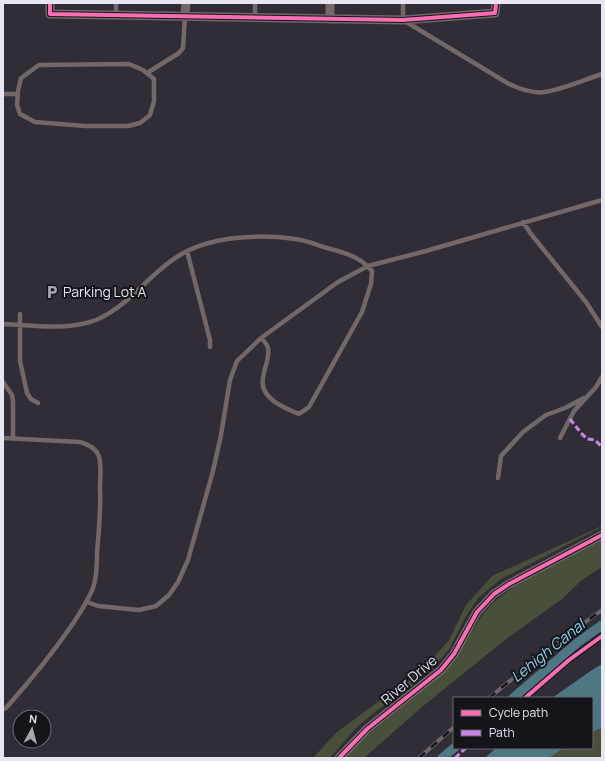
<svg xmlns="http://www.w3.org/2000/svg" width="605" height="761" font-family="Manrope,sans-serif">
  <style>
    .green { fill: #484f3a }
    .water { fill: #4f7783 }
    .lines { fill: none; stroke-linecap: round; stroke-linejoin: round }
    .canal { stroke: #4f7783; stroke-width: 9 }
    .lane { stroke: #736768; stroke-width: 4.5 }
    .street { stroke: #736768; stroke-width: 9 }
    .rail-casing { stroke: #6b646a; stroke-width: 4 }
    .rail { stroke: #16141b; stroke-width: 2.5; stroke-dasharray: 8; stroke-linecap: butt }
    .quiet { stroke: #c787e3; stroke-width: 3; stroke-dasharray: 6 3; stroke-linecap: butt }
    .cycleway-casing { stroke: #16141b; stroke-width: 6 }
    .cycleway { stroke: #f96db3; stroke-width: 4 }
    .labels { text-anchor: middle; stroke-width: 4; stroke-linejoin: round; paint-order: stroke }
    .poi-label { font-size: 14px; fill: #e7e5f0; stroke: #16141b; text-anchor: start }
    .street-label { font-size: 14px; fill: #e7e5f0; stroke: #16141b }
    .water-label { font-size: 15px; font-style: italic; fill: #8ad7ec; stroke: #16141b }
  </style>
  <rect width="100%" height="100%" fill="#302d37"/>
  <path class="green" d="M 602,526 L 602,527 L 501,579 L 478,598 L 465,618 L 450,648 L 434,667 L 408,690 L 376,711 L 355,729 L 330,758 L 313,758 L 337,732 L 424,668 L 449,640 L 466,605 L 492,576 Z
    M 602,538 L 602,567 L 582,580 L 562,599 L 505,640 L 422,707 L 364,758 L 343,758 L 355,745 L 409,701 L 457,655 L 483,614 L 495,601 L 515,586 Z
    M 602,728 L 601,758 L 549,758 L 564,748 L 592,748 L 592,732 Z"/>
  <path class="water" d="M 602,664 L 602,728 L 592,732 L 592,698 L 552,698 L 592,670 Z
    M 496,748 L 564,748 L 549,758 L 485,758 Z"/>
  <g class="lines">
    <path class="canal" d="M 513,698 L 577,643 L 602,625
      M 442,758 L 454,748"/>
    <path class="lane" d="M 403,3 L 403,20 L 509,84 C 520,89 533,94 545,92 C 564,89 584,80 602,74
      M 116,15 L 116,3
      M 255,17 L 255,3
      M 129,64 L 143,70 L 154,79 L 154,101 L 150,115 L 140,123 L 128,126 L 85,126 L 35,122 L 20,114 L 17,105 L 18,91 L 21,78 L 39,65 Z
      M 147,73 L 179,53 L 183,48 L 185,16
      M 3,94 L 18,94
      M 523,222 L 531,234 L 586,302 L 602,327
      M 187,251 L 210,340 L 210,347
      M 20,314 L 20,361 L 27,393 L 31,399 L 38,403
      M 3,324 C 33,325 67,331 96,320 C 130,306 149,273 180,255 C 211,236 259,234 295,239 C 306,240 317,245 327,248 C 343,252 361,257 372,271 L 371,284 L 362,312 L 309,407 L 299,414 C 284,408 259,398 263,378 C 264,368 270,358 268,348 C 267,344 264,341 261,338
      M 3,382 L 12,395 L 13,401 L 13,438
      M 3,438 L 80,442 C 106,449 100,466 100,488 C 101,510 99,531 97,552 C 97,564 97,577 93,588 C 88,601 80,613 72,625 C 52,654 30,681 6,708 L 3,709
      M 560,438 L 574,411 L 596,387 L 602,377
      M 498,478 L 501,456 L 523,432 L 546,415 L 565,408 L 584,398
      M 87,602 L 98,606 L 139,610 L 156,606 L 169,595 L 178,582 L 188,560 L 213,471 L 221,435 L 230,380 L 237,361 L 261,338 L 338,282 L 368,266 L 426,251 L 602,200"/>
    <path class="street" d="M 50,3 L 50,14 L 403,20 L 495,13 L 496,3
      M 185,16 L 186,3
      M 330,19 L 330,3
      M 339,758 L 367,729 L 441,670 L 454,654 L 477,612 L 494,594 L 509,584 L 602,535"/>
    <defs>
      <path id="rail" d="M 489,698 L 554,645 L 602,610
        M 419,758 L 454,727"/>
    </defs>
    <use href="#rail" class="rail-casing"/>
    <use href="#rail" class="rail"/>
    <path class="quiet" d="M 570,419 L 581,433 L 587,439 L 595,440 L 602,447
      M 455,758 L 466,748"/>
    <defs>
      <path id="cycleway" d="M 50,3 L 50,14 L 403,20 L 495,13 L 496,3
        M 525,698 L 569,660 L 602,636
        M 339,758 L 367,729 L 441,670 L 454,654 L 477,612 L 494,594 L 509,584 L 602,535"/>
    </defs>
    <use href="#cycleway" class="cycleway-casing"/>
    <use href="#cycleway" class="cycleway"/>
  </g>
  <defs>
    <symbol id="parking-bare" viewBox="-9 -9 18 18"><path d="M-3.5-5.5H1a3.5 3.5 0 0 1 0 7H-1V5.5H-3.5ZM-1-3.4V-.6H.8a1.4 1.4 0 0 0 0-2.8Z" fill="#a7a5af" stroke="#16141b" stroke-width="2.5" paint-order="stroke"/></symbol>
  </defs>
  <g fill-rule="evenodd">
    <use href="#parking-bare" x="42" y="282" width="20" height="20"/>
  </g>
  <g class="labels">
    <g class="poi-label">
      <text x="63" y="297">Parking Lot A</text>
    </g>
    <g class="street-label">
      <text transform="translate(409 680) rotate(-40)" y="5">River Drive</text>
    </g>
    <g class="water-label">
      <text transform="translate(548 651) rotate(-39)" y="5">Lehigh Canal</text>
    </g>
  </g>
  <rect width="605" height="761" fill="none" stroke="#e7e5f0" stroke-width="8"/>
  <rect x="453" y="697" width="140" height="52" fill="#16141b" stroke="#6a6870"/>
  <rect x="461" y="710" width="20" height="6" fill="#f96db3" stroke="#6a6870"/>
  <text x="489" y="717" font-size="12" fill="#e7e5f0">Cycle path</text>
  <rect x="461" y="730" width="20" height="6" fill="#c787e3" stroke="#6a6870"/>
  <text x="489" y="737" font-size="12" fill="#e7e5f0">Path</text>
  <g transform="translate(32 729) rotate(7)"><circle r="19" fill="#16141b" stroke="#6a6870"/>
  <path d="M0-3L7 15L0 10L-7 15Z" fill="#a7a5af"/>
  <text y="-6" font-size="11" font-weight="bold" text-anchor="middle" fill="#e7e5f0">N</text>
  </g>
</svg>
